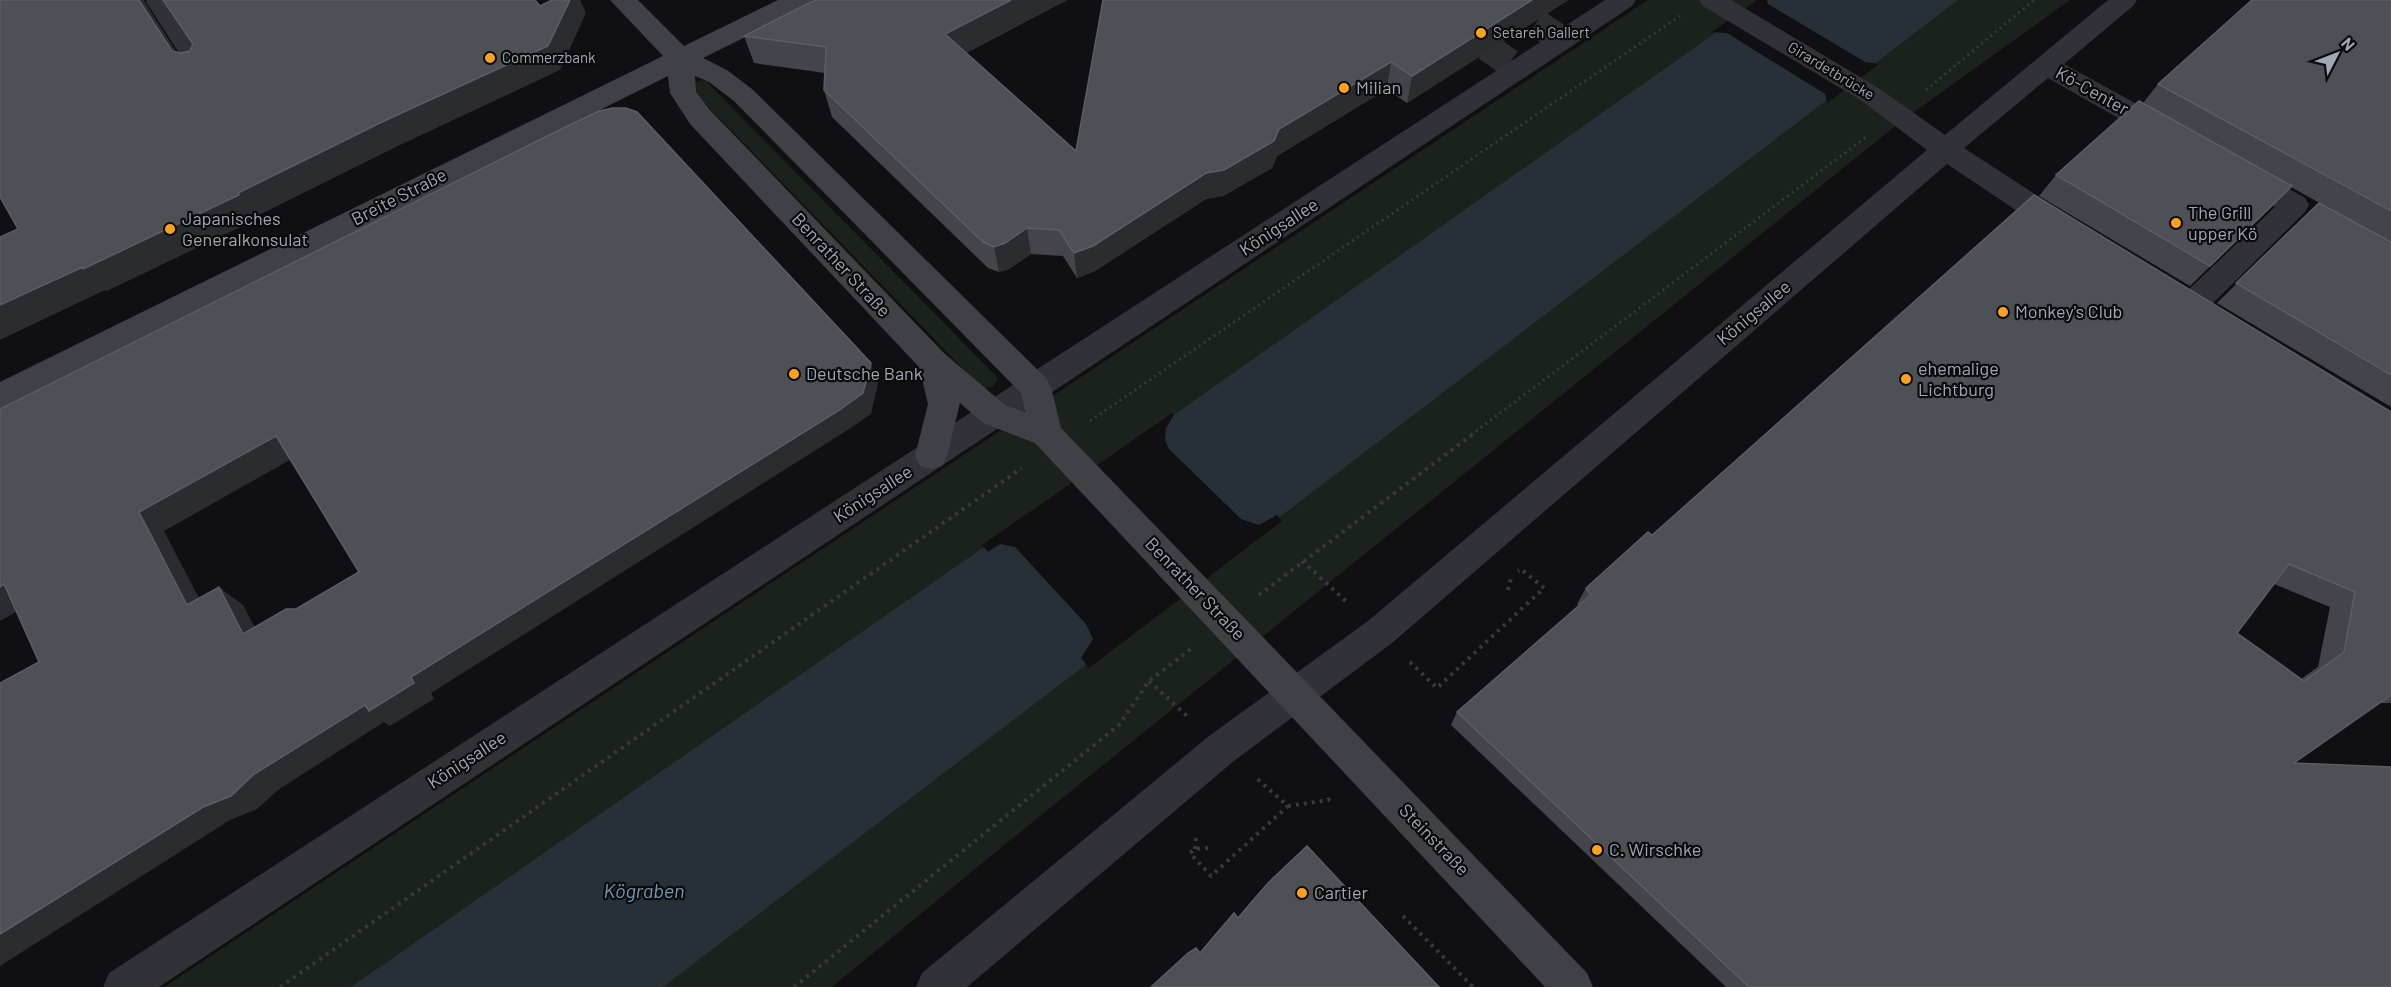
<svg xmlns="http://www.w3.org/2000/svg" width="2391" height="987" font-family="Barlow,sans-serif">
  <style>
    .green { fill: #1a221b }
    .water { fill: #263036 }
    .pier { fill: #101012 }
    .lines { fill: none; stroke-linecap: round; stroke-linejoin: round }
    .street-tunnel { stroke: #2d2e32; stroke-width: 28; stroke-dasharray: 28 14; stroke-linecap: butt }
    .path-far1 { stroke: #37393e; stroke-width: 3; stroke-dasharray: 2 4; stroke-linecap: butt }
    .path { stroke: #37393e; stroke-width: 4; stroke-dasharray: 3 5; stroke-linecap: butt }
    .lane { fill: #313237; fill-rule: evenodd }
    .street { fill: #313237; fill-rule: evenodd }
    .secondary { fill: #3f4147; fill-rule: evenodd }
    .wall { fill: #43454a; fill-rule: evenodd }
    .shaded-wall { fill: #2a2c2f }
    .building { fill: #4d5055; stroke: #5a5e64; stroke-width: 1.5; fill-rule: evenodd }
    .poi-dot { fill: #ffa21b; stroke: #0b0b0d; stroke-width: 2 }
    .labels { text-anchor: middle; stroke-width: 4.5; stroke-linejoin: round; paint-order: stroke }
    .far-poi-label { font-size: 15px; fill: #a0a8b4; stroke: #0b0b0d; text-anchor: start }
    .far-street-label { font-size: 15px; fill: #a0a8b4; stroke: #0b0b0d }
    .poi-label { font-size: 18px; fill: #a0a8b4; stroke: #0b0b0d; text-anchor: start }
    .street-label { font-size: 18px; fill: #a0a8b4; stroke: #0b0b0d }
    .water-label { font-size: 20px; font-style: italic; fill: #739ab3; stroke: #0b0b0d }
  </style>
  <rect width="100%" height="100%" fill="#101012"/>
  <path class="green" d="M 1648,0 L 2070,0 L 1899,123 L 1003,846 L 832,987 L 164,987 Z
    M 701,80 L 706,81 L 998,378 L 993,387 L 982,388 L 691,89 L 691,85 Z"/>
  <path class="water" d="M 1762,0 L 1958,0 L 663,987 L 351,987 L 1174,415 Z"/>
  <path class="pier" d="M 1757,0 L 1767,0 L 1768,4 L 1865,62 L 1879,64 L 1827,103 L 1825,94 L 1814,87 L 1727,33 L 1712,32 Z
    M 1172,413 L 1174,415 L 1166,428 L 1165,440 L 1169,449 L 1241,519 L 1259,525 L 1277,515 L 1282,521 L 1089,668 L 1081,658 L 1093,639 L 1086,624 L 1015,547 L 1000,544 L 988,552 L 982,545 Z"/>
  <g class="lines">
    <path class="street-tunnel" d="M 1417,0 L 1519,69
      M 1501,0 L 1562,40"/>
    <path class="path-far1" d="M 1926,90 L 2034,0
      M 1090,421 L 1680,16
      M 1471,435 L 1866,137"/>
    <path class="path" d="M 1302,561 L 1348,603
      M 1508,590 L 1511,578
      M 1259,595 L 1473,434
      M 1410,662 L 1437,688 L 1544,588 L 1521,569 L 1518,571
      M 1149,681 L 1189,718
      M 1288,806 L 1328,800 L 1332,796
      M 1208,848 L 1195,849 L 1190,853 L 1211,876 L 1288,806 L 1255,777
      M 1195,849 L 1196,837
      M 1403,916 L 1473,987
      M 280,987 L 1022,468
      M 794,987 L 1119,725 L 1149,681 L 1192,648"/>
    <path class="lane" d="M 147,0 L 163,0 L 210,69 L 207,74 L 200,75 L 193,74 L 146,2 Z"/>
    <path class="street" d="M 1605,0 L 1636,0 L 1632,6 L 159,987 L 103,987 L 109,973 Z
      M 1699,0 L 1731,0 L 1880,89 L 1945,135 L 2108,0 L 2137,0 L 2133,6 L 2064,64 L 2175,125 L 2179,132 L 2175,139 L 2165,142 L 2155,139 L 2048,78 L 1964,148 L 2073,219 L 2077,227 L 2073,235 L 2063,238 L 2053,235 L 1947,164 L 1392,643 L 1235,760 L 967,987 L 916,987 L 922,973 L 1209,736 L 1368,621 L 1927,150 L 1862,101 L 1703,6 Z
      M 2242,165 L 2252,168 L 2305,198 L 2309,205 L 2305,212 L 2203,313 L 2192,317 L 2181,313 L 2177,305 L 2181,297 L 2275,207 L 2232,182 L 2228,175 L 2232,168 Z"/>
    <path class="secondary" d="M 610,0 L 638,0 L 684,46 L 778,0 L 812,0 L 808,6 L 703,58 L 727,70 L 752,89 L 1046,378 L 1051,387 L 1061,428 L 1587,973 L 1593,987 L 1545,987 L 1035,443 L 983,423 L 960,403 L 947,456 L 942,466 L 931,469 L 920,466 L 915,456 L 928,404 L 919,367 L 690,124 L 670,93 L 668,76 L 0,409 L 0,382 L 663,56 ZM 695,76 L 709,82 L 734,101 L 1021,393 L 1025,412 L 1005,405 L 944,353 L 710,110 L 696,92 Z"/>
  </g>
  <path class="wall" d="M 815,0 L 1067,0 L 966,53 L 1076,151 L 1103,0 L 1568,0 L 1407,103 L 1387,89 L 1277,156 L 1272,168 L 1223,196 L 1206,199 L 1095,271 L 1077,278 L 1063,256 L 1031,254 L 1009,269 L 999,272 L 988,268 L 832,117 L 824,90 L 825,73 L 754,63 L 744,36 Z
    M 2391,0 L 2391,407 L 2217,303 L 2319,203 L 2370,231 L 2291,187 L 2190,286 L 2039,196 L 2056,175 L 2143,103 L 2158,84 Z
    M 2391,412 L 2391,703 L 2379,703 L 2294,763 L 2391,987 L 1726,987 L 1451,725 L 1457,712 L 1579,606 L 1577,604 L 1586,588 L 1652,535 ZM 2274,584 L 2330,607 L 2318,667 L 2301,679 L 2237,633 Z"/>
  <path class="shaded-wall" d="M 139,0 L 145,0 L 144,1 L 191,75 L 172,51 Z
    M 570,0 L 580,0 L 586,13 L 560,70 L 400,145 L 257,216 L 259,218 L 107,291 L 105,290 L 0,340 L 0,305 L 238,193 Z
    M 1011,0 L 1067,0 L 950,61 L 945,34 Z
    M 1532,0 L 1568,0 L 1407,103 L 1412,76 Z
    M 1391,62 L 1387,89 L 1277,156 L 1272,168 L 1223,196 L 1206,199 L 1095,271 L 1077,278 L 1074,253 Z
    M 2292,186 L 2271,207 L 2190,286 L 2210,266 Z
    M 1027,228 L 1031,254 L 1009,269 L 999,272 L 994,247 Z
    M 871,363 L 878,384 L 871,414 L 846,431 L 431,693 L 434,699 L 390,726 L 384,722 L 278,790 L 257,809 L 230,820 L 0,966 L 0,934 L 411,677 Z
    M 276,436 L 297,456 L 164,531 L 212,623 L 187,605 L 139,512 Z
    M 4,584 L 33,602 L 0,621 L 0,587 Z
    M 219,587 L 243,605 L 267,651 L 243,634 Z"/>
  <path class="building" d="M 0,0 L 139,0 L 172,51 L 181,53 L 190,51 L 193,44 L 163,0 L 535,0 L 540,6 L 552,0 L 570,0 L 548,46 L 384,121 L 238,193 L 239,195 L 83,269 L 83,267 L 0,305 L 0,237 L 18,229 L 0,197 Z
    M 815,0 L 1011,0 L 945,34 L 1076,151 L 1103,0 L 1532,0 L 1412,76 L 1391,62 L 1279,129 L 1274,141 L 1224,170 L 1206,173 L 1093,246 L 1074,253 L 1059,230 L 1027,228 L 1005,243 L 994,247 L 983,242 L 824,90 L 826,47 L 744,36 Z
    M 2252,0 L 2391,0 L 2391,211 L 2158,84 Z
    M 2139,101 L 2292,186 L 2210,266 L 2056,175 Z
    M 613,108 L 626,108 L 637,112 L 871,363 L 863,393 L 838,411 L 411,677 L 414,683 L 369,711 L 365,705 L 253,775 L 231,796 L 203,807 L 0,934 L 0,683 L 39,662 L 4,584 L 0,587 L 0,409 L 543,138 L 599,111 ZM 276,436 L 359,572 L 296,609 L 286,609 L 243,634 L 219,587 L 187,605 L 139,512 Z
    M 2034,195 L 2391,412 L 2391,695 L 2294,763 L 2391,767 L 2391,987 L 1749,987 L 1457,712 L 1591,595 L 1586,588 L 1648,532 L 1652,535 L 1677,513 ZM 2289,564 L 2355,592 L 2344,652 L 2304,681 L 2237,633 Z
    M 2319,203 L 2391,242 L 2391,375 L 2236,283 Z
    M 1307,846 L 1439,987 L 1151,987 L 1188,953 L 1196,948 L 1200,953 L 1234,913 L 1238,918 L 1268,883 Z"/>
  <g class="poi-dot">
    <circle cx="1481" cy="33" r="6"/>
    <circle cx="490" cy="58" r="6"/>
    <circle cx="1344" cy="88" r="6"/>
    <circle cx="2176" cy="223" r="6"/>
    <circle cx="170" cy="229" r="6"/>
    <circle cx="2003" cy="312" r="6"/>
    <circle cx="794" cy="374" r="6"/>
    <circle cx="1906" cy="379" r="6"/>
    <circle cx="1597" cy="850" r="6"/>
    <circle cx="1302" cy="893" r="6"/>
  </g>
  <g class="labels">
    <g class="far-poi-label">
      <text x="1493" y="38">Setareh Gallert</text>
      <text x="502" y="63">Commerzbank</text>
    </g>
    <g class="far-street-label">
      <text transform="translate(1831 71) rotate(31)" y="5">Girardetbrücke</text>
    </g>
    <g class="poi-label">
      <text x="1356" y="94">Milian</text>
      <text x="2188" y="219">The Grill<tspan x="2188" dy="21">upper Kö</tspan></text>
      <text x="182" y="225">Japanisches<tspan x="182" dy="21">Generalkonsulat</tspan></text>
      <text x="2015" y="318">Monkey's Club</text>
      <text x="1918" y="375">ehemalige<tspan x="1918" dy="21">Lichtburg</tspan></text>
      <text x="806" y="380">Deutsche Bank</text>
      <text x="1609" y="856">C. Wirschke</text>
      <text x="1314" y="899">Cartier</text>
    </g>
    <g class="street-label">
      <text transform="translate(2092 91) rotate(29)" y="6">Kö-Center</text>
      <text transform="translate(399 197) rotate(-27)" y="6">Breite Straße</text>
      <text transform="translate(1279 227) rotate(-33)" y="6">Königsallee</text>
      <text transform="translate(841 265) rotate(47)" y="6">Benrather Straße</text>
      <text transform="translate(1754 313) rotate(-40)" y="6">Königsallee</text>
      <text transform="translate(873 494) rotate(-33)" y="6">Königsallee</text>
      <text transform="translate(1195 589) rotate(46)" y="6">Benrather Straße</text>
      <text transform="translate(467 760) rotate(-33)" y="6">Königsallee</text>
      <text transform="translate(1434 840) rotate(46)" y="6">Steinstraße</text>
    </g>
    <g class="water-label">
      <text x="644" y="898">Kögraben</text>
    </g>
  </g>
  <g transform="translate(2337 54) rotate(48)" stroke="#0b0b0d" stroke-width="4.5" paint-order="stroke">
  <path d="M0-4.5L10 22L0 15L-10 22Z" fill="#a0a8b4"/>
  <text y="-9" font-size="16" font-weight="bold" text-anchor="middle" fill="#a0a8b4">N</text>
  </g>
</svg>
